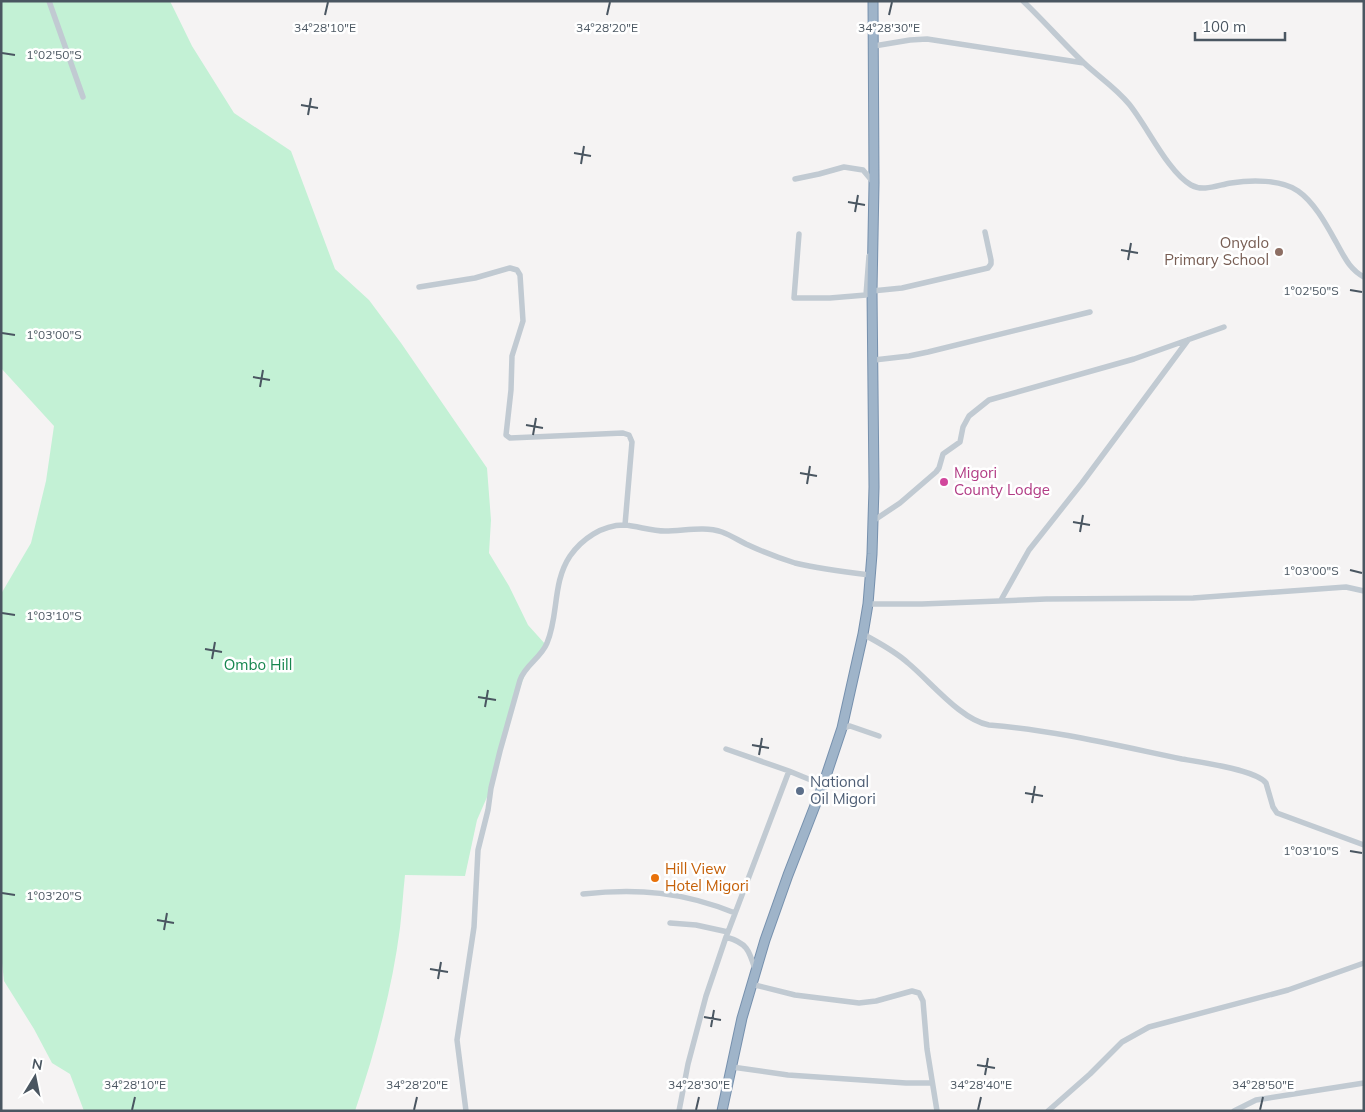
<svg xmlns="http://www.w3.org/2000/svg" width="1365" height="1112" font-family="Mulish,sans-serif">
  <style>
    .green { fill: #c3f1d5 }
    .lines { fill: none; stroke-linecap: round; stroke-linejoin: round }
    .trunk-casing { stroke: #7690ad; stroke-width: 11 }
    .minor { stroke: #c1cad2; stroke-width: 5.5 }
    .trunk { stroke: #9fb4c9; stroke-width: 9 }
    .ticks { fill: none; stroke: #4a5661; stroke-width: 2 }
    .education-dot { fill: #8d6e63; stroke: #fff; stroke-width: 2 }
    .hotel-dot { fill: #d1479c; stroke: #fff; stroke-width: 2 }
    .service-dot { fill: #5c6f8a; stroke: #fff; stroke-width: 2 }
    .food-dot { fill: #e8710a; stroke: #fff; stroke-width: 2 }
    .labels { text-anchor: middle; stroke-width: 5; stroke-linejoin: round; paint-order: stroke }
    .education-label { font-size: 15px; fill: #785e54; stroke: #fff; text-anchor: end }
    .hotel-label { font-size: 15px; fill: #b23c85; stroke: #fff; text-anchor: start }
    .park-label { font-size: 15px; fill: #17864f; stroke: #fff }
    .service-label { font-size: 15px; fill: #4e5e75; stroke: #fff; text-anchor: start }
    .food-label { font-size: 15px; fill: #c56008; stroke: #fff; text-anchor: start }
    .ticks-label { font-size: 12px; text-anchor: middle; fill: #4a5661; stroke: #fff; stroke-width: 5; stroke-linejoin: round; paint-order: stroke }
  </style>
  <rect width="100%" height="100%" fill="#f5f3f3"/>
  <path class="green" d="M 1,1 L 170,1 L 192,46 L 234,113 L 291,151 L 335,269 L 369,300 L 401,343 L 487,468 L 491,520 L 489,553 L 509,586 L 528,625 L 546,645 L 528,666 L 507,724 L 491,788 L 477,820 L 465,876 L 405,875 C 403,893 402,911 400,928 C 392,990 375,1052 355,1111 L 84,1111 L 70,1074 L 52,1063 L 34,1029 L 4,981 L 1,954 L 1,594 L 31,543 L 46,481 L 54,426 L 1,368 Z"/>
  <g class="lines">
    <defs>
      <path id="trunk" d="M 722,1111 L 742,1018 L 765,940 L 788,875 L 823,785 L 842,728 L 863,634 L 868,604 L 872,554 L 874,487 L 872,291 L 874,183 L 873,1"/>
    </defs>
    <use href="#trunk" class="trunk-casing"/>
    <path class="minor" d="M 49,1 L 83,97
      M 1023,1 C 1044,21 1063,43 1084,63 C 1099,77 1116,88 1129,104 C 1147,126 1168,172 1191,185 C 1203,192 1218,185 1231,183 C 1250,180 1281,179 1298,191 C 1314,202 1326,224 1336,242 C 1344,256 1349,269 1364,277
      M 874,46 L 910,40 L 927,39 L 1084,63
      M 795,179 L 819,174 L 844,167 L 863,170 L 873,182
      M 799,234 L 794,298 L 830,298 L 866,295 L 869,256
      M 419,287 L 475,278 L 510,268 L 517,270 L 520,275 L 523,321 L 512,356 L 511,390 L 506,435 L 510,438 L 623,433 L 629,435 L 632,442 L 625,525
      M 872,291 L 902,288 L 988,268 L 991,264 L 991,260 L 985,232
      M 874,360 L 909,356 L 928,352 L 1090,312
      M 873,521 L 900,503 L 936,472 L 939,468 L 943,454 L 960,442 L 963,427 L 969,416 L 989,400 L 1134,359 L 1224,327
      M 1001,600 L 1029,550 L 1082,483 L 1188,340
      M 868,604 L 922,604 L 1046,599 L 1193,598 L 1346,587 L 1364,591
      M 863,634 C 879,643 895,651 908,663 C 931,682 961,720 989,725 C 1054,730 1119,746 1182,759 C 1200,762 1256,770 1266,783 L 1273,807 L 1277,813 L 1364,845
      M 842,728 L 850,726 L 879,736
      M 726,749 L 789,771 L 728,932
      M 789,771 L 823,785
      M 583,894 C 638,888 683,892 735,913
      M 670,923 L 696,925 L 728,932 L 726,937 C 747,943 749,950 755,969
      M 751,984 L 795,995 L 859,1003 L 876,1001 L 912,991 L 919,993 L 923,1001 L 927,1049 L 937,1111
      M 732,1067 L 788,1075 L 906,1083 L 932,1083
      M 466,1111 L 457,1040 L 474,927 L 478,850 L 488,810 L 491,788 L 500,751 L 520,680 C 525,665 541,658 547,643 C 559,615 552,583 570,556 C 582,539 602,525 624,525 C 638,526 651,531 665,531 C 684,531 704,526 722,532 C 730,535 738,540 746,544 C 761,551 779,558 795,563 C 820,569 845,572 870,575
      M 679,1111 L 688,1064 L 706,996 L 726,937
      M 1048,1111 L 1090,1074 L 1122,1042 L 1149,1027 L 1288,990 L 1364,963
      M 1234,1111 L 1256,1100 L 1364,1083"/>
    <use href="#trunk" class="trunk"/>
  </g>
  <path class="ticks" d="M 325,15 L 328,2M 607,15 L 610,2M 889,15 L 892,2M 2,53 L 15,55M 301,105 L 318,108M 308,115 L 311,98M 574,153 L 591,156M 581,164 L 584,146M 848,202 L 865,205M 855,212 L 858,195M 1121,250 L 1138,253M 1128,260 L 1131,243M 1350,290 L 1362,292M 2,333 L 15,335M 253,377 L 270,380M 260,387 L 263,370M 526,425 L 543,428M 533,435 L 536,418M 800,473 L 817,476M 807,484 L 810,466M 1073,522 L 1090,525M 1080,532 L 1083,515M 1350,570 L 1362,573M 2,613 L 15,615M 205,649 L 222,652M 212,659 L 215,642M 478,697 L 496,700M 485,707 L 488,690M 752,745 L 769,748M 759,755 L 762,738M 1025,793 L 1043,796M 1032,803 L 1035,786M 1350,851 L 1362,853M 2,893 L 15,895M 157,920 L 174,923M 164,930 L 167,913M 430,969 L 448,972M 438,979 L 441,962M 704,1017 L 721,1020M 711,1027 L 714,1010M 977,1065 L 995,1068M 985,1075 L 988,1058M 132,1110 L 135,1097M 414,1110 L 417,1097M 696,1110 L 699,1097M 978,1110 L 981,1097M 1260,1110 L 1263,1097"/>
  <circle class="education-dot" cx="1279" cy="252" r="5"/>
  <circle class="hotel-dot" cx="944" cy="482" r="5"/>
  <circle class="service-dot" cx="800" cy="791" r="5"/>
  <circle class="food-dot" cx="655" cy="878" r="5"/>
  <g class="labels">
    <g class="education-label">
      <text x="1269" y="248">Onyalo<tspan x="1269" dy="17">Primary School</tspan></text>
    </g>
    <g class="hotel-label">
      <text x="954" y="478">Migori<tspan x="954" dy="17">County Lodge</tspan></text>
    </g>
    <g class="park-label">
      <text x="258" y="670">Ombo Hill</text>
    </g>
    <g class="service-label">
      <text x="810" y="787">National<tspan x="810" dy="17">Oil Migori</tspan></text>
    </g>
    <g class="food-label">
      <text x="665" y="874">Hill View<tspan x="665" dy="17">Hotel Migori</tspan></text>
    </g>
  </g>
  <g class="ticks-label">
    <text x="325" y="32">34°28'10"E</text>
    <text x="607" y="32">34°28'20"E</text>
    <text x="889" y="32">34°28'30"E</text>
    <text x="54" y="59">1°02'50"S</text>
    <text x="1311" y="295">1°02'50"S</text>
    <text x="54" y="339">1°03'00"S</text>
    <text x="1311" y="575">1°03'00"S</text>
    <text x="54" y="620">1°03'10"S</text>
    <text x="1311" y="855">1°03'10"S</text>
    <text x="54" y="900">1°03'20"S</text>
    <text x="135" y="1089">34°28'10"E</text>
    <text x="417" y="1089">34°28'20"E</text>
    <text x="699" y="1089">34°28'30"E</text>
    <text x="981" y="1089">34°28'40"E</text>
    <text x="1263" y="1089">34°28'50"E</text>
  </g>
  <rect width="1365" height="1112" fill="none" stroke="#4a5661" stroke-width="5"/>
  <g transform="translate(35 1077) rotate(10)" stroke="#ffffff" stroke-width="4" paint-order="stroke">
  <path d="M0-4L9 19L0 12L-9 19Z" fill="#4a5661"/>
  <text y="-8" font-size="14" font-weight="bold" text-anchor="middle" fill="#4a5661">N</text>
  </g>
  <path d="M1195 32v8h90v-8" fill="none" stroke="#4a5661" stroke-width="2.5"/>
  <text x="1202" y="32" font-size="15" fill="#4a5661" stroke="#ffffff" stroke-width="4" paint-order="stroke">100 m</text>
</svg>
